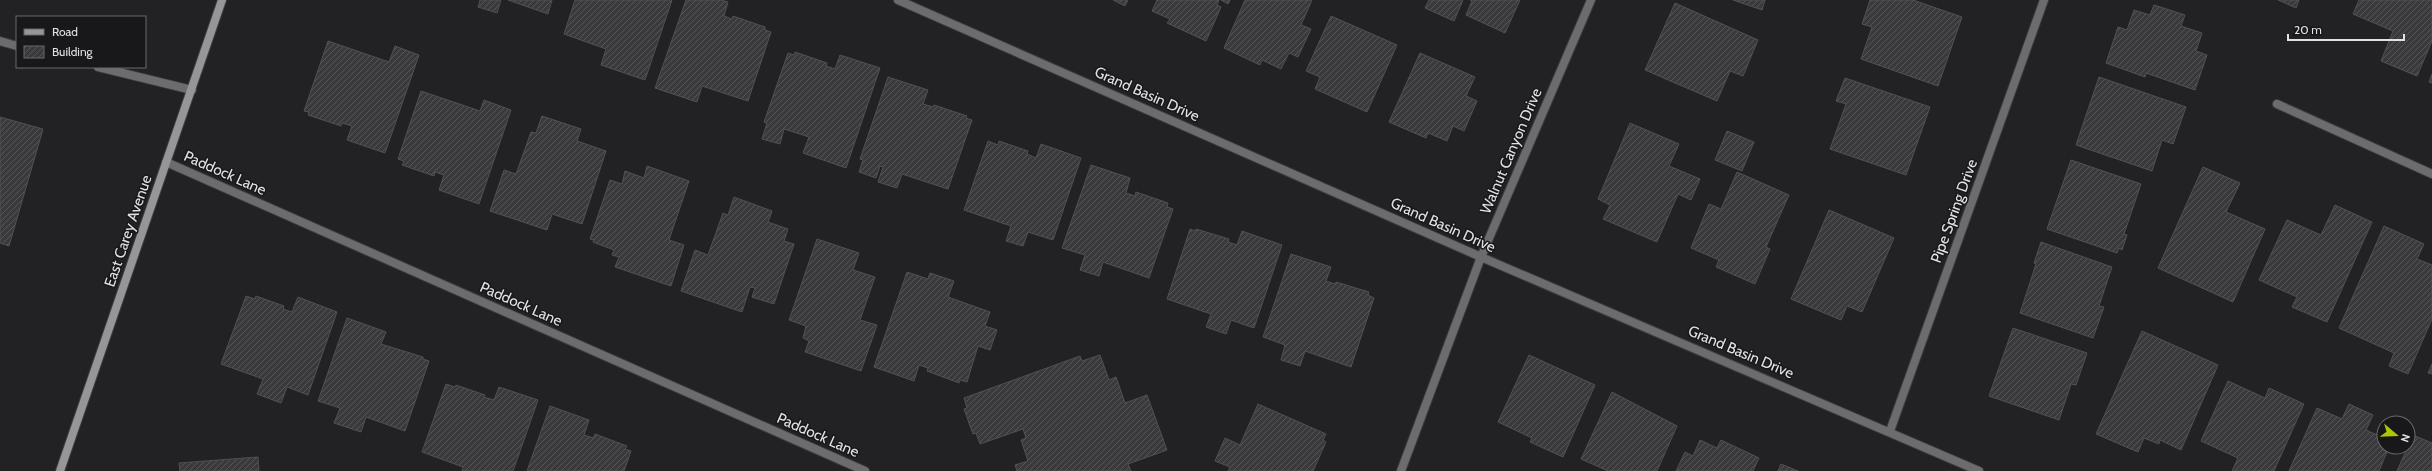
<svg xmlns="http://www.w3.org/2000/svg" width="2432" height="471" font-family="Cabin,sans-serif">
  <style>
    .building { fill: url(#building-hatch); stroke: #515053 }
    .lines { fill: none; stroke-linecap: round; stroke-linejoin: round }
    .street-casing { stroke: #3d3c3f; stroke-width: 10 }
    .secondary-casing { stroke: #3d3c3f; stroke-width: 10 }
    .street { stroke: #6c6b6d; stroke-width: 8 }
    .secondary { stroke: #969698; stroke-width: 8 }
    .labels { text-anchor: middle; stroke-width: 3; stroke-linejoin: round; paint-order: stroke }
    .street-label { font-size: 15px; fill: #e2e2e4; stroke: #18181a }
  </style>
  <defs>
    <pattern id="building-hatch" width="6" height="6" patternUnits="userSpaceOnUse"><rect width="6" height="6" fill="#3a393c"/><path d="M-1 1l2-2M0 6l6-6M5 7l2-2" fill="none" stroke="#565558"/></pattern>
  </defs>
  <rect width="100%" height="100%" fill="#222124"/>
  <path class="building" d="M 480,0 L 501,0 L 497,13 L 478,7 Z
    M 508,0 L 552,0 L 548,14 Z
    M 575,0 L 672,0 L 645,80 L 601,65 L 606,49 L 564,34 Z
    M 686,0 L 721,0 L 728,2 L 724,16 L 732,19 L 733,16 L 765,27 L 765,30 L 771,32 L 748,101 L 702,86 L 697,102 L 655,88 Z
    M 1113,0 L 1128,0 L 1125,6 Z
    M 1157,0 L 1219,0 L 1217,5 L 1221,7 L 1206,41 L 1167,23 L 1170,19 L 1152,11 Z
    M 1221,0 L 1230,0 L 1228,4 Z
    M 1245,0 L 1312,0 L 1301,25 L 1311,29 L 1298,57 L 1289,53 L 1281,69 L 1262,60 L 1260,65 L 1224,48 Z
    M 1429,0 L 1463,0 L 1454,21 L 1425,8 Z
    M 1470,0 L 1520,0 L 1505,33 L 1466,15 L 1472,1 Z
    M 1733,0 L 1765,0 L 1762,10 Z
    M 1870,0 L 1913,0 L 1962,17 L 1938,86 L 1861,59 L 1872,27 L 1862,24 Z
    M 2278,0 L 2299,0 L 2296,8 Z
    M 2359,0 L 2432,0 L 2432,41 L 2417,76 L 2381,61 L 2393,31 L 2353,14 Z
    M 1675,3 L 1758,40 L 1743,76 L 1730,71 L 1717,101 L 1645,70 Z
    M 2154,5 L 2185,15 L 2181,26 L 2202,33 L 2196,51 L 2207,55 L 2195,90 L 2146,73 L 2145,77 L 2106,63 L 2118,27 L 2127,30 L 2134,10 L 2150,15 Z
    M 1331,16 L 1397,45 L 1367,112 L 1315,89 L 1320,77 L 1306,71 Z
    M 328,41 L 389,62 L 395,46 L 419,55 L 385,153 L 347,140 L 352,126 L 342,123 L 341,126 L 308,115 L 309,112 L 304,111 Z
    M 795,52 L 827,63 L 826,66 L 835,69 L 840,55 L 880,68 L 846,168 L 803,153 L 809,137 L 784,129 L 780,144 L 762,139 L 767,123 L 764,122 L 788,53 L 794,55 Z
    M 1420,53 L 1475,77 L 1466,96 L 1477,101 L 1464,131 L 1453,126 L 1447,141 L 1428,133 L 1426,138 L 1389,122 Z
    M 2432,74 L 2432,83 L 2429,82 Z
    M 888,77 L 928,90 L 923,104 L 933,107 L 934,105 L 967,116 L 966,118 L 972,120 L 948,189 L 902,174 L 897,188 L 878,182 L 883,167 L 880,166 L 876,178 L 859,172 L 863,160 L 860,159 Z
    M 2099,77 L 2186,107 L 2173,144 L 2162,140 L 2152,171 L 2076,145 Z
    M 1845,78 L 1930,107 L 1906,175 L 1830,149 L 1846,104 L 1836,101 Z
    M 421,91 L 480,111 L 484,100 L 511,110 L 479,204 L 439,190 L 444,175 L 435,172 L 434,176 L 402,165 L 404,161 L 398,159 Z
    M 542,116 L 581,129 L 577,141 L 606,151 L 582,224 L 552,214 L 547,230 L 490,211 L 504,170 L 516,174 L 531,132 L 536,133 Z
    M 0,117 L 43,129 L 9,246 L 0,243 Z
    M 1630,123 L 1679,144 L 1669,166 L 1700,179 L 1691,200 L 1678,194 L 1657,242 L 1603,219 L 1610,205 L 1598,199 Z
    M 1727,131 L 1754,142 L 1742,171 L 1715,160 Z
    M 988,141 L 998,145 L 999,141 L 1028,151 L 1027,154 L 1036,158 L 1041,144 L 1081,158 L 1053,240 L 1028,232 L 1023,246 L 1006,241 L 1011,226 L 964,210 Z
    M 2071,160 L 2141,184 L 2124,234 L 2127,235 L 2122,250 L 2119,248 L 2117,253 L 2047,229 Z
    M 1091,165 L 1130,178 L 1126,193 L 1135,196 L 1136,192 L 1168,203 L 1167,207 L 1173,209 L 1149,278 L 1103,262 L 1099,276 L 1080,270 L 1085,255 L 1062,248 Z
    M 647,166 L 689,181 L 669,240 L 684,245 L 671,286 L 615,267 L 619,257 L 612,255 L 614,250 L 593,242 L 594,240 L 590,239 L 610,180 L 622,184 L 625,171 L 644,178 Z
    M 2203,167 L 2240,183 L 2226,212 L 2265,229 L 2233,302 L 2158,268 Z
    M 1737,172 L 1789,195 L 1766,247 L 1770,249 L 1755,284 L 1716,267 L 1719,260 L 1691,248 L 1709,204 L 1721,209 Z
    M 734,197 L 772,211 L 768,222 L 788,229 L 784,241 L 794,244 L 774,304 L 752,297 L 755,288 L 750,287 L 742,312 L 681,291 L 695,250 L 708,255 L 723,213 L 728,215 Z
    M 2335,205 L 2372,222 L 2327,322 L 2292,307 L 2297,297 L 2259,280 L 2287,220 L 2321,235 Z
    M 1829,210 L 1894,238 L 1862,312 L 1847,306 L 1841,320 L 1791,299 Z
    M 2384,226 L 2424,244 L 2417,259 L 2432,265 L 2432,319 L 2408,374 L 2389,366 L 2394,353 L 2339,328 Z
    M 1190,229 L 1195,231 L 1196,229 L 1229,239 L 1228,242 L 1237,245 L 1242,231 L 1282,245 L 1254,328 L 1231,320 L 1226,334 L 1206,327 L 1211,314 L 1167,299 Z
    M 817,239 L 859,253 L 853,270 L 875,277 L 860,320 L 877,325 L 861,371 L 805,352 L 809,341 L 803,338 L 806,326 L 789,320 Z
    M 2041,242 L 2112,267 L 2099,306 L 2104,307 L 2093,338 L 2020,313 L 2036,264 L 2034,263 Z
    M 1291,254 L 1331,267 L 1326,281 L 1335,284 L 1336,282 L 1369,292 L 1368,295 L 1374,298 L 1351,367 L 1305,351 L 1300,366 L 1281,360 L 1285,345 L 1263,337 Z
    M 907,272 L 928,279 L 930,273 L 954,281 L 948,297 L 990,312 L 985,326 L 997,330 L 990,350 L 978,346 L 967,382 L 960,380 L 959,383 L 927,371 L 928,368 L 919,365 L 914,381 L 874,367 Z
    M 246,296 L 255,299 L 256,296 L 284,306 L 283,309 L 292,312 L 298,297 L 337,312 L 308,395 L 287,387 L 281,403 L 257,394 L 263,379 L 221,364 Z
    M 347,318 L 386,332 L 381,344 L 423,357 L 423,359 L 429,361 L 405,431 L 366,417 L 361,432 L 334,423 L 340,408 L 318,401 Z
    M 2013,328 L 2087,353 L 2076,385 L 2071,384 L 2059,420 L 1989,396 Z
    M 2142,331 L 2218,365 L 2181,450 L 2160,440 L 2159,444 L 2144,438 L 2138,452 L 2096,434 Z
    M 1100,355 L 1109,380 L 1116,377 L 1125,403 L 1147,395 L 1167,450 L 1128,464 L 1131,471 L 1017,471 L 1015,465 L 1028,461 L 1021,440 L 1026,438 L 1023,429 L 980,444 L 976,433 L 973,434 L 964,409 L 967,408 L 964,398 L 1080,356 L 1082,361 Z
    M 1529,355 L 1595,385 L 1563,457 L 1530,442 L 1532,438 L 1498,422 Z
    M 2432,364 L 2432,374 L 2428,373 Z
    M 2228,381 L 2265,398 L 2269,388 L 2304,404 L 2274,471 L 2232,471 L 2238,458 L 2201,441 Z
    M 446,384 L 455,387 L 456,385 L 485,395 L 484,397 L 494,400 L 499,387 L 538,400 L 513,471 L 462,471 L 463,467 L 422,452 Z
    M 1612,392 L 1677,426 L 1657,471 L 1608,471 L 1581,459 Z
    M 1258,404 L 1326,434 L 1323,440 L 1326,442 L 1313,471 L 1228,471 L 1230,467 L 1215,461 L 1225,438 L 1240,445 Z
    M 2349,404 L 2373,415 L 2366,430 L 2384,438 L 2384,447 L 2389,447 L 2379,471 L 2289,471 L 2317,408 L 2342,419 Z
    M 550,406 L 589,420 L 584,435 L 593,438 L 595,434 L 627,446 L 625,449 L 631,451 L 624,471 L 527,471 Z
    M 2413,435 L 2432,443 L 2432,471 L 2397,471 Z
    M 1700,440 L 1717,448 L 1721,440 L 1759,458 L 1753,471 L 1676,471 L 1685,452 L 1693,456 Z
    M 258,457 L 259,471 L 180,471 L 179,463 Z
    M 1781,464 L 1798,471 L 1778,471 Z"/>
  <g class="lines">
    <defs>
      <path id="street" d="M 898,0 L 1481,257 L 1979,471
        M 0,41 L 17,46
        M 98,67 L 192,90
        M 2277,104 L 2432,174
        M 166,162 L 865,471
        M 1890,431 L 2044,0
        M 1401,471 L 1481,257 L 1591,0"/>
      <path id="secondary" d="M 60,471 L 222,0"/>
    </defs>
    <use href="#street" class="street-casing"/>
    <use href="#secondary" class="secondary-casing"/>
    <use href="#street" class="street"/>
    <use href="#secondary" class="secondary"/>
  </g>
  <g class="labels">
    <g class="street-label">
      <text transform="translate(1147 94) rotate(24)" y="5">Grand Basin Drive</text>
      <text transform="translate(1511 151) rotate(-67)" y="5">Walnut Canyon Drive</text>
      <text transform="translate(225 173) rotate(24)" y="5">Paddock Lane</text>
      <text transform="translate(1954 211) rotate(-70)" y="5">Pipe Spring Drive</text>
      <text transform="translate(1443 225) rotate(24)" y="5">Grand Basin Drive</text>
      <text transform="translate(128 231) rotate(-71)" y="5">East Carey Avenue</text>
      <text transform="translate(521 304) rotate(24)" y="5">Paddock Lane</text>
      <text transform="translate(1741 352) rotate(23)" y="5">Grand Basin Drive</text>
      <text transform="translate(818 435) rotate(24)" y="5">Paddock Lane</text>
    </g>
  </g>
  <rect x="16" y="16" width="130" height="52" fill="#18181a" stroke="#69696b"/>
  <rect x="24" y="29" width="20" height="6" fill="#969698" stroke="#69696b"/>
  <text x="52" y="36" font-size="12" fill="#e2e2e4">Road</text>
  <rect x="24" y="46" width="20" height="12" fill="url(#building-hatch)" stroke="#69696b"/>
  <text x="52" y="56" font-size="12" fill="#e2e2e4">Building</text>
  <g transform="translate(2396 435) rotate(109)"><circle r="19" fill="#18181a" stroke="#69696b"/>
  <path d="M0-3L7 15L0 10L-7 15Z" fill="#afc508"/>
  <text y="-6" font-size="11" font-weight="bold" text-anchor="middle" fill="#e2e2e4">N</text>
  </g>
  <path d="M2288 34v6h116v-6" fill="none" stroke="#e2e2e4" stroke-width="2"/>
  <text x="2294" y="34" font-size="12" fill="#e2e2e4" stroke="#18181a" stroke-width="3" paint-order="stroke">20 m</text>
</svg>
